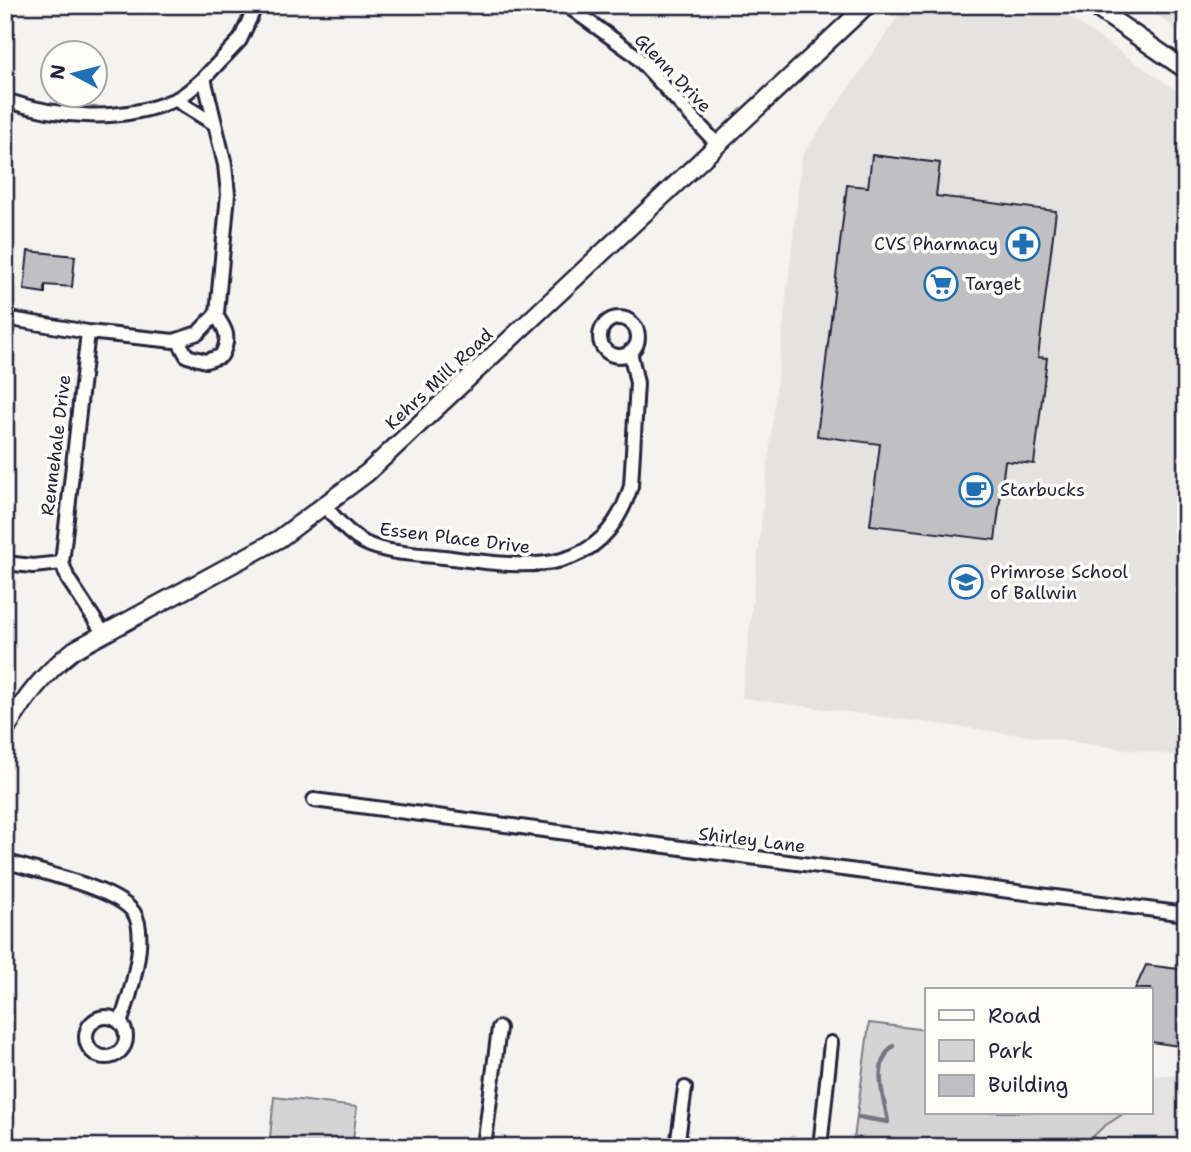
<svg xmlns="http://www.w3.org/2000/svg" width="1191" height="1152" font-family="'Shantell Sans',sans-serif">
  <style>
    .built { fill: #e4e3e2 }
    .green { fill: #d5d4d5; stroke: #7c7b88; stroke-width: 2 }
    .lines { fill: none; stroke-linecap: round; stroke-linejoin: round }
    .stream { stroke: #757582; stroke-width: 4.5 }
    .building { fill: #c0bfc2; stroke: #22223b; stroke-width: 2 }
    .minor-casing { stroke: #22223b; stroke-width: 18 }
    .tertiary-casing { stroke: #22223b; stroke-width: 21 }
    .minor { stroke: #fdfcf7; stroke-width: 12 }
    .tertiary { stroke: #fdfcf7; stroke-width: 16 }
    .labels { text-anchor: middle; stroke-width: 7; stroke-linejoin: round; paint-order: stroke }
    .street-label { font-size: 18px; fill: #22223b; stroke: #fdfcf7 }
    .poi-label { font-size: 18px; fill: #22223b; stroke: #fdfcf7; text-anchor: start }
  </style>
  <rect width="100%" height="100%" fill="#f4f3ef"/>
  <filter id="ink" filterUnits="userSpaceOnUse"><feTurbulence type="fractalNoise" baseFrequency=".0143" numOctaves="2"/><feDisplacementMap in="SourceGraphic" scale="14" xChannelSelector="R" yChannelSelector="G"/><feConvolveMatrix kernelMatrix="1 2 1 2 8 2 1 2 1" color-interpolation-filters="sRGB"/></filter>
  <g filter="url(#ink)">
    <path class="built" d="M 906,5 L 1052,5 L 1186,97 L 1186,757 L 742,698 L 802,156 Z
      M 1142,5 L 1186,5 L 1186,36 L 1154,13 Z
      M 1186,1071 L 1186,1147 L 1082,1147 L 1103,1127 L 1126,1112 L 1151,1112 L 1151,1075 L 1175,1075 Z"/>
    <path class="green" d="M 869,1023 L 927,1030 L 927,1112 L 1126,1112 L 1103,1127 L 1082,1147 L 853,1147 Z
      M 274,1097 L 357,1107 L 352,1147 L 269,1147 Z"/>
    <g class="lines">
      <path class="stream" d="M 858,1117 L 888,1122
        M 888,1122 C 884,1097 871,1065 893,1046"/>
    </g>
    <path class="building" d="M 872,155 L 940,163 L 936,196 L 1056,211 L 1038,357 L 1047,358 L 1034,464 L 1005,461 L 995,540 L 870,525 L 880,444 L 817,436 L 847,185 L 868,187 Z
      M 28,251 L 75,256 L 72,287 L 45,285 L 45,293 L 24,290 Z
      M 1146,965 L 1186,970 L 1186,1047 L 1151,1042 L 1151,989 L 1135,989 Z"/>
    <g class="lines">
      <defs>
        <path id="minor" d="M 566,5 L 634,54 L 717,144
          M 5,100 C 59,118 121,123 174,100 C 185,96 195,85 204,78
          M 176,100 L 213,123
          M 5,318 L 88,332 L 174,341 L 198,333 L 217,313 L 228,194 L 225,165 L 204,78 L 240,40 L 256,5
          M600 337a19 19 0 1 1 38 0a19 19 0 1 1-38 0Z
          M 88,332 L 62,563 L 68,579 L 104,634
          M 178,340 L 187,356 L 206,361 L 221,356 C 231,338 226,329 215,314
          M 325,507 C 338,520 349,535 365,543 C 387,554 420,554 444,557 C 523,567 602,582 631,486 L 637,383 L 630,351
          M 5,563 L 33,566 L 62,563
          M 314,800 L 1186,914
          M 5,861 C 35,871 117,888 134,913 C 149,936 129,1000 120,1023
          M86 1037a20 20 0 1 1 40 0a20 20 0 1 1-40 0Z
          M 5,1143 L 11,1147
          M 484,1147 L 499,1028
          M 677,1147 L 685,1088
          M 820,1147 L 831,1043"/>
        <path id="tertiary" d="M 1092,5 L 1186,70
          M 5,731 C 25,698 44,673 74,650 L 279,539 L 367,473 L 867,5"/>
      </defs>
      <use href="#minor" class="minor-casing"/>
      <use href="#tertiary" class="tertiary-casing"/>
      <use href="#minor" class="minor"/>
      <use href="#tertiary" class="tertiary"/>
    </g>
  </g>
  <defs>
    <symbol id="pharmacy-ring" viewBox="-11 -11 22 22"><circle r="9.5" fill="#fdfcf7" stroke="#1f6fb2" stroke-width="1.5"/><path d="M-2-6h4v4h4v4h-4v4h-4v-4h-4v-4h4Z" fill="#1f6fb2"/></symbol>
    <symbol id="supermarket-ring" viewBox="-11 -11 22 22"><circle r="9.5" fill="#fdfcf7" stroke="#1f6fb2" stroke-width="1.5"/><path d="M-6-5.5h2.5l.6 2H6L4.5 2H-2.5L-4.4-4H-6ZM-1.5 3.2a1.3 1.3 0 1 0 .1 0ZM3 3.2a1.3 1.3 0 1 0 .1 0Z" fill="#1f6fb2"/></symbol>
    <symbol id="cafe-ring" viewBox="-11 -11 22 22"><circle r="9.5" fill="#fdfcf7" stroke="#1f6fb2" stroke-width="1.5"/><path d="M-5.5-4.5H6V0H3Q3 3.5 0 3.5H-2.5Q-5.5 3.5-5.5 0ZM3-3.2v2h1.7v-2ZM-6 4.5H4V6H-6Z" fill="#1f6fb2"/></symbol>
    <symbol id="school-ring" viewBox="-11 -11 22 22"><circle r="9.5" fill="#fdfcf7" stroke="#1f6fb2" stroke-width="1.5"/><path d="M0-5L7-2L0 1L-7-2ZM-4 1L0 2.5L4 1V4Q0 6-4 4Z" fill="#1f6fb2"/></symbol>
  </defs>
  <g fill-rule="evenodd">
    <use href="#pharmacy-ring" x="1004" y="225" width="38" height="38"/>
    <use href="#supermarket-ring" x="922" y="265" width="38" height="38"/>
    <use href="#cafe-ring" x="957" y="471" width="38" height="38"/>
    <use href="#school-ring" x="947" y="563" width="38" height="38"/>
  </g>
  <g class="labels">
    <g class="street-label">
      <text transform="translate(673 73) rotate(46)" y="6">Glenn Drive</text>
      <text transform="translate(439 379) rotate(-43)" y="6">Kehrs Mill Road</text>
      <text transform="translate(56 445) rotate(-83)" y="6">Rennehale Drive</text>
      <text transform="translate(455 538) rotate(7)" y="6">Essen Place Drive</text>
      <text transform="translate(752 840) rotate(7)" y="6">Shirley Lane</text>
    </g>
    <g class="poi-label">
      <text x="998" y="250" text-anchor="end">CVS Pharmacy</text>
      <text x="965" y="290">Target</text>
      <text x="1000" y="496">Starbucks</text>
      <text x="990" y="578">Primrose School<tspan x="990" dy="21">of Ballwin</tspan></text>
    </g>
  </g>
  <rect width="1191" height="1152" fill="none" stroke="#fdfcf7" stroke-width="28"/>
  <rect x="14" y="14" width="1163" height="1124" fill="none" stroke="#22223b" stroke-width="2.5" filter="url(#ink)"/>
  <rect x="925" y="988" width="228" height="126" fill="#fdfcf7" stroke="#a5a5ac" stroke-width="2"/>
  <rect x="939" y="1010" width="35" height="10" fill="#fdfcf7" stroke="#a5a5ac" stroke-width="2"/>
  <text x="988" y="1023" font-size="21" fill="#22223b">Road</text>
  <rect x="939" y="1040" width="35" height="21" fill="#d5d4d5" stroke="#a5a5ac" stroke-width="2"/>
  <text x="988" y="1058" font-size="21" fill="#22223b">Park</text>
  <rect x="939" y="1075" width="35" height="21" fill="#c0bfc2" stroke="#a5a5ac" stroke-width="2"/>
  <text x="988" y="1092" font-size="21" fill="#22223b">Building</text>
  <g transform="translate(74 74) rotate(277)"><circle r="33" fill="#fdfcf7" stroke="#a5a5ac" stroke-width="2"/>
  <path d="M0-5L12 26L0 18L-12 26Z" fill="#1f6fb2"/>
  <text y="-10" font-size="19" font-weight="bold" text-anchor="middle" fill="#22223b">N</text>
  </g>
</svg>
